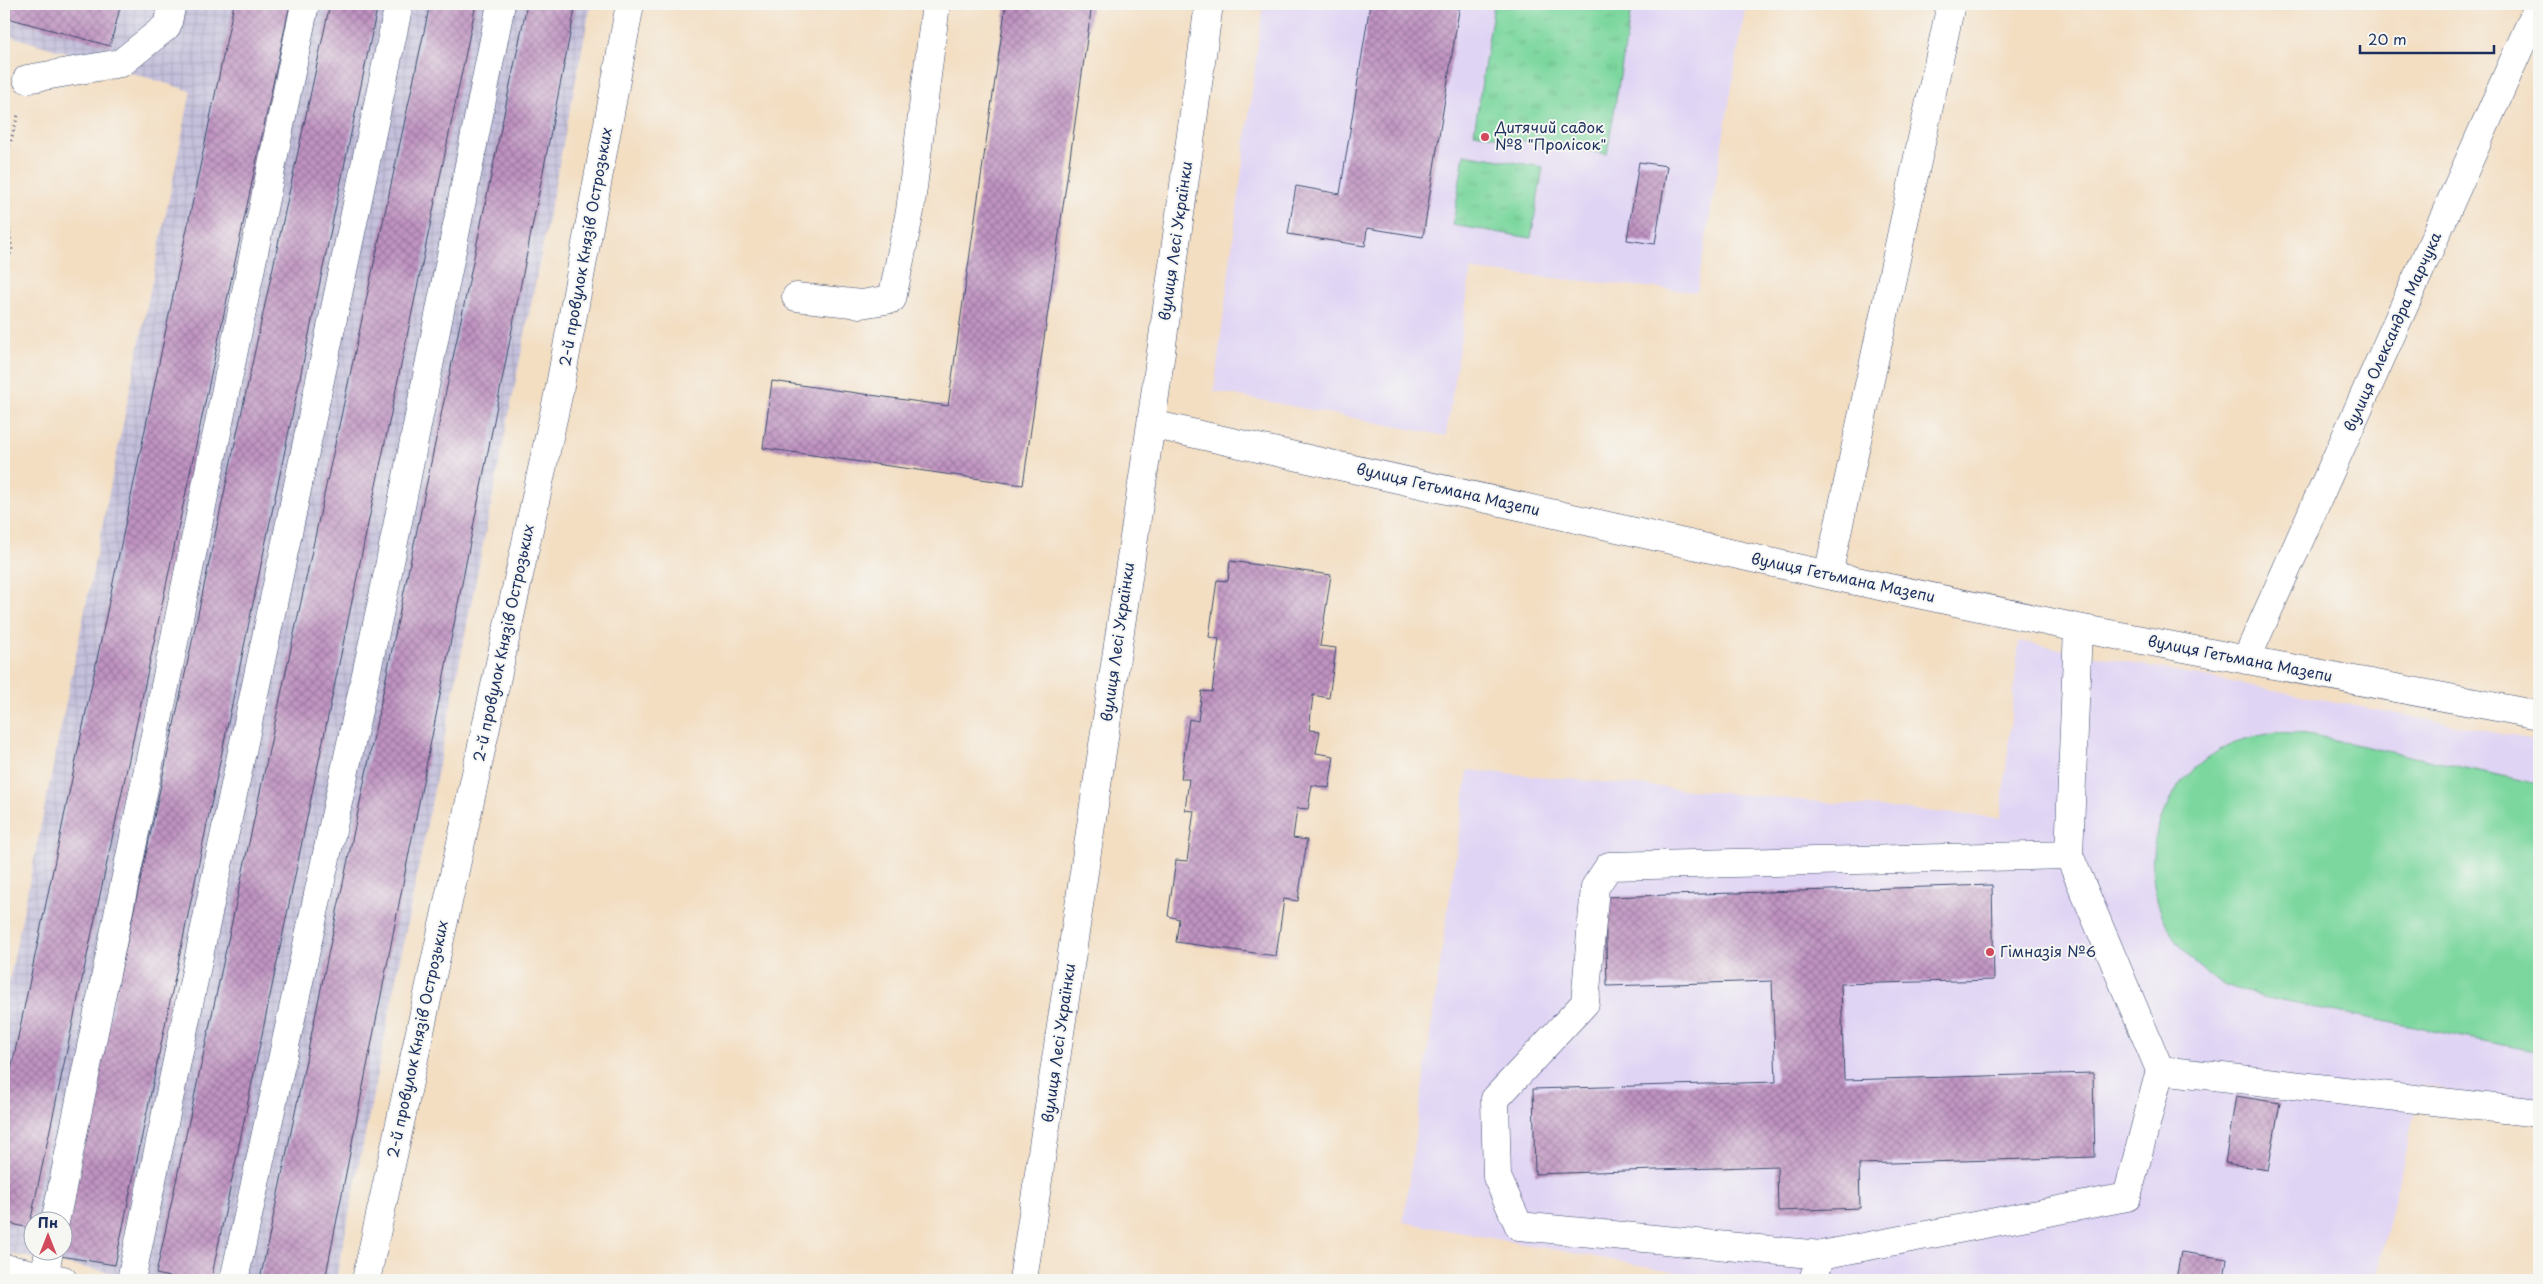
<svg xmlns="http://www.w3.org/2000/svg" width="2543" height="1284" font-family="'Playpen Sans',sans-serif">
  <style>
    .built { fill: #e0d4f4 }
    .industrial { fill: url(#industrial-grid); fill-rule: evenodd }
    .park { fill: url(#park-tufts); stroke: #4c837e }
    .garden { fill: #7cd79e; stroke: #4c837e }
    .building { fill: url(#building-cross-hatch) }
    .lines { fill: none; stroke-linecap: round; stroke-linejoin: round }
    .minor-casing { stroke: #3b496d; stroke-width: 29 }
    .path { stroke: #3b496d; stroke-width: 3; stroke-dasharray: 1 4; stroke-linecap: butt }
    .minor { stroke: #fff; stroke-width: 28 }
    .poi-dot { fill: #d1495b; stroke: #f6f6f2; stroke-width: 2 }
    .labels { text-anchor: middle; stroke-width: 4; stroke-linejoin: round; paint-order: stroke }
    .poi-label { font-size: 15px; fill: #1b2f5e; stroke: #f6f6f2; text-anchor: start }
    .street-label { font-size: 15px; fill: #1b2f5e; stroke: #f6f6f2 }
  </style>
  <defs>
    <pattern id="industrial-grid" width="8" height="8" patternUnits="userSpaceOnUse" patternTransform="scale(1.25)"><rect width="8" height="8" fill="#c4c0db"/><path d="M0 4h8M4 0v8" fill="none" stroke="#a8a5be"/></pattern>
    <pattern id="park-tufts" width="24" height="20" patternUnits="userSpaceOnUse" patternTransform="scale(1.25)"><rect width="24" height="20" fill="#7cd79e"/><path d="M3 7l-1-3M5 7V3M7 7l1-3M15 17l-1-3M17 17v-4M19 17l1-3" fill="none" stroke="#6bb98a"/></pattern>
    <pattern id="building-cross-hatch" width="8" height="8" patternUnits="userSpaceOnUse" patternTransform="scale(1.25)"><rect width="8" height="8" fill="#c093c1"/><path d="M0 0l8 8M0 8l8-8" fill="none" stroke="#9b78a0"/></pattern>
  </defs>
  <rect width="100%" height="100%" fill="#f6f6f2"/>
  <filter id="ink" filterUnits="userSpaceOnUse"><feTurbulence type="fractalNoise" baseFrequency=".02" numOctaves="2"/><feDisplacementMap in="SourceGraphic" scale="10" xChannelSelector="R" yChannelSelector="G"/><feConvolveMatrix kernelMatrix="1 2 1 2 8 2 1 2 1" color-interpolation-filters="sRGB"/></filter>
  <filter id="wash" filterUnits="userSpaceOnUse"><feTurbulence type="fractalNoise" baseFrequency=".0096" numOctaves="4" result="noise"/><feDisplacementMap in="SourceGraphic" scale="20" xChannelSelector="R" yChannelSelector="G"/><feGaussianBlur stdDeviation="1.12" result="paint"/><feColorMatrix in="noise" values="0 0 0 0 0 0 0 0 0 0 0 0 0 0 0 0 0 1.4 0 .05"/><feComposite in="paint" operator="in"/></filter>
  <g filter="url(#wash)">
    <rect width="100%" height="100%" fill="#f3dec2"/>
    <path class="built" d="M 1263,4 L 1746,4 L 1697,292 L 1471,270 L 1446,436 L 1214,391 Z
      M 2019,641 L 2539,741 L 2539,1111 L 2421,1085 L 2376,1280 L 1721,1280 L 1403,1222 L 1468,770 L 2001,818 Z"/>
    <path class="industrial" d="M 4,4 L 591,4 L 336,1280 L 152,1280 L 4,1253 L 4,1006 L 191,91 L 4,34 ZM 32,1222 L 62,1222 L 62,1252 L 32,1252 Z"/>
    <path class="park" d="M 1494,4 L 1632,4 L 1607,154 L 1474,133 Z
      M 1464,154 L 1543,167 L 1531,238 L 1453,225 Z"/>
    <path class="garden" d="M 2278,732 L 2308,734 L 2539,784 L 2539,1052 L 2262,997 C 2242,991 2223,986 2207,973 C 2129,914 2136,799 2220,750 C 2237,739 2258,736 2278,732 Z"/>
    <g id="blocks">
      <path class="building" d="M 4,4 L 121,4 L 110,46 L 4,17 Z
        M 234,4 L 290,4 L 29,1228 L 4,1222 L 4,1104 Z
        M 330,4 L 378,4 L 115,1265 L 60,1256 L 62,1252 L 62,1242 Z
        M 430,4 L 476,4 L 211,1280 L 183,1280 L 156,1274 Z
        M 527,4 L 576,4 L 325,1280 L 260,1280 Z
        M 1006,4 L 1092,4 L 1023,485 L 763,448 L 772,381 L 948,406 Z
        M 1370,4 L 1460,4 L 1423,237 L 1367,228 L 1365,246 L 1288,234 L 1296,186 L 1340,194 Z
        M 1639,162 L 1667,166 L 1655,244 L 1627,240 Z
        M 1230,561 L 1331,575 L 1320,646 L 1336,648 L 1329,698 L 1313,695 L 1309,730 L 1320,731 L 1316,753 L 1334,756 L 1329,788 L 1312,785 L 1308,809 L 1297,808 L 1293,838 L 1307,840 L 1298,901 L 1284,899 L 1276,956 L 1176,942 L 1179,919 L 1168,916 L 1176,860 L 1187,861 L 1194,811 L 1185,810 L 1189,779 L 1181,779 L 1189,719 L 1198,721 L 1202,691 L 1212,692 L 1219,639 L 1209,637 L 1217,580 L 1228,581 Z
        M 1992,885 L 1994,980 L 1841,984 L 1844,1080 L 2093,1073 L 2095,1157 L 1859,1164 L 1860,1208 L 1778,1211 L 1777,1166 L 1535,1174 L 1533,1089 L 1776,1082 L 1772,981 L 1607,986 L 1605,897 Z
        M 2236,1096 L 2280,1103 L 2268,1170 L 2225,1163 Z
        M 2181,1252 L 2227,1259 L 2224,1280 L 2176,1280 Z"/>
    </g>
  </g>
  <g filter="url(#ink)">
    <use href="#blocks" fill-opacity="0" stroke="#3b496d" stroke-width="1"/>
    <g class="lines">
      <defs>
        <path id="minor" d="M 27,79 L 121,63 L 167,26 L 172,4
          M 796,297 L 861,304 L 892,299 L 910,211 L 936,4
          M 1151,424 L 1828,575 L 2078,628 L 2539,715
          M 1828,575 L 1951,4
          M 2078,628 L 2069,855 L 2160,1070 L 2539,1113
          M 2246,660 L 2539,4
          M 55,1222 L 305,4
          M 1821,1255 L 1519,1226 L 1497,1177 L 1495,1099 L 1585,1003 L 1595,887 L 1609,866 L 2069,855
          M 4,1268 L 63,1280
          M 44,1276 L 49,1252
          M 131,1280 L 399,4
          M 234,1280 L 385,587 L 501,4
          M 366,1280 L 559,391 L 630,4
          M 1023,1280 L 1151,424 L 1209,4
          M 1813,1280 L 1821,1255 L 2127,1197 L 2160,1070"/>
      </defs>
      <use href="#minor" class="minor-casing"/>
      <path class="path" d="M 4,165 L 18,115
        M 4,194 L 12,250 L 4,267"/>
      <use href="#minor" class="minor"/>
    </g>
  </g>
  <g class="poi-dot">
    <circle cx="1485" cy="137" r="5"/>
    <circle cx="1990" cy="952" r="5"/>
  </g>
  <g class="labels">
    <g class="poi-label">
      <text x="1495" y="133">Дитячий садок<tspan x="1495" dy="17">№8 "Пролісок"</tspan></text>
      <text x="2000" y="957">Гімназія №6</text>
    </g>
    <g class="street-label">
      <text transform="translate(1176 241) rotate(-82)" y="5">вулиця Лесі Українки</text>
      <text transform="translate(586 247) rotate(-80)" y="5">2-й провулок Князів Острозьких</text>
      <text transform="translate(2393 332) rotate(-66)" y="5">вулиця Олександра Марчука</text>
      <text transform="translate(1448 490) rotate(13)" y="5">вулиця Гетьмана Мазепи</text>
      <text transform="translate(1843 578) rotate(12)" y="5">вулиця Гетьмана Мазепи</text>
      <text transform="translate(1118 642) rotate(-82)" y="5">вулиця Лесі Українки</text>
      <text transform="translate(504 643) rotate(-78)" y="5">2-й провулок Князів Острозьких</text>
      <text transform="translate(2240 659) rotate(11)" y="5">вулиця Гетьмана Мазепи</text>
      <text transform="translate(418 1039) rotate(-78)" y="5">2-й провулок Князів Острозьких</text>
      <text transform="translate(1059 1043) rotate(-82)" y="5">вулиця Лесі Українки</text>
    </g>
  </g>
  <rect width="2543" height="1284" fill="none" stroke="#f6f6f2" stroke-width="20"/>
  <g transform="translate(48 1236)"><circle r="24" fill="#f6f6f2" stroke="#9ea6b7"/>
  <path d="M0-4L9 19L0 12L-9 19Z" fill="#d1495b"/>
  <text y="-8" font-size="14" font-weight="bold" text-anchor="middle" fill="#1b2f5e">Пн</text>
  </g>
  <path d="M2360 45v8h134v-8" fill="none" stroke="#1b2f5e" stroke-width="2.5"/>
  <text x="2368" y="45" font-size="15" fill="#1b2f5e" stroke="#f6f6f2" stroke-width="4" paint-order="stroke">20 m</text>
</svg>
